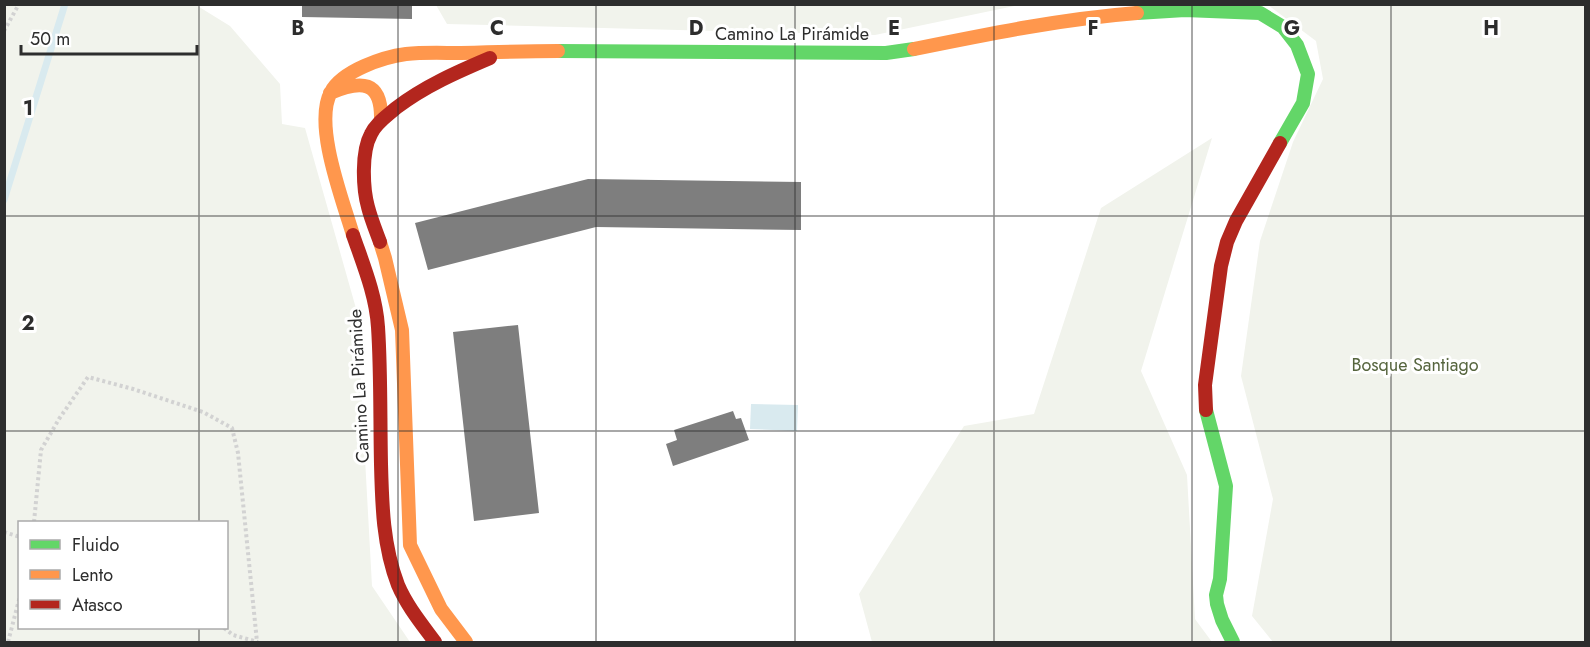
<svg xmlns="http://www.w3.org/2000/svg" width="1590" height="647" font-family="Jost,sans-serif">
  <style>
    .green { fill: #f1f3ec; fill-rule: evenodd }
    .water { fill: #d9eaef }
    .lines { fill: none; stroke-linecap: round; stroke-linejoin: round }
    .stream { stroke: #d9eaef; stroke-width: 7 }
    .building { fill: #7e7e7e }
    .path { stroke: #d2d2d2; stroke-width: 4; stroke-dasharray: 3 3; stroke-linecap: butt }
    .fast { stroke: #63d668; stroke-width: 14 }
    .slow { stroke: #ff974d; stroke-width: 14 }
    .jam { stroke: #b3261e; stroke-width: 14 }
    .grid { fill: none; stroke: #2d2d2d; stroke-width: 1.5; stroke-opacity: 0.55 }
    .labels { text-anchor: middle; stroke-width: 6; stroke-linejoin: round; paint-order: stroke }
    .street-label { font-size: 18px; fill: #2d2d2d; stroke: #fff }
    .park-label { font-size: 18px; fill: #56653e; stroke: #fff }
    .grid-label { font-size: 20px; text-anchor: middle; font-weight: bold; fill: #2d2d2d; stroke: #fff; stroke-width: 6; stroke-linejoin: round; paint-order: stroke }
  </style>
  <rect width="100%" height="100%" fill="#fff"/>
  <path class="green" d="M 4,5 L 196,5 L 230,26 L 280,84 L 282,124 L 305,128 L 357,312 L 372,586 L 410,642 L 5,642 ZM 20,522 L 226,522 L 226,628 L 20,628 Z
    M 436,5 L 1019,5 L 875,35 L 447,24 Z
    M 1268,5 L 1585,5 L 1585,642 L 1273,642 L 1252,616 L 1273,499 L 1241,376 L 1260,241 L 1293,142 L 1323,79 L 1316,41 Z
    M 1212,138 L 1141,371 L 1187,475 L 1195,619 L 1212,642 L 872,642 L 859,594 L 964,426 L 1034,414 L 1101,208 Z"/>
  <path class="water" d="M 751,404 L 798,405 L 797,431 L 750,429 Z"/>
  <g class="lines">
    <path class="stream" d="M 4,200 L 65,4"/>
  </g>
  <path class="building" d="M 302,4 L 412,4 L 412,19 L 302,17 Z
    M 588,179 L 801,182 L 801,230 L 596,227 L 428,270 L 415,223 Z
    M 518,325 L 539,513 L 474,521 L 453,332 Z
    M 733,411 L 736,419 L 741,418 L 749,440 L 673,466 L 666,444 L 677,440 L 674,430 Z"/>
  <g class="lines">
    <path class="path" d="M 4,31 L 19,4
      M 34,522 L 41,450 L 59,419 L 88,377 L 133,389 L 203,412 L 232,428 L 238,453 L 257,642
      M 4,532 L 20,537
      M 224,628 L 233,635 L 258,642
      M 8,642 L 20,596"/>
    <path class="fast" d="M 1137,13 L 1185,10 L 1260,13 L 1283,27 L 1297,45 L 1308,74 L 1303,103 L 1280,143
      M 558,51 L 886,53 L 914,49
      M 1206,410 L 1226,486 L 1220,579 L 1216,595 L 1217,604 L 1222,620 L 1233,642"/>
    <path class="slow" d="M 914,49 C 988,34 1061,19 1137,13
      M 330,93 C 361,80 382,80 381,120
      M 353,235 C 343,201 313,124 331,92 C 342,71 383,57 406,54 C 424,52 443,53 461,53 C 493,52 526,51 558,51
      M 380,242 L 385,258 L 402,330 L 410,545 L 441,609 L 466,642"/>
    <path class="jam" d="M 353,235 C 363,264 376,295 378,327 C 381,372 380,418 381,464 C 382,505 383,546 398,585 C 407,606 421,623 435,642
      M 380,242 C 376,231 371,219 368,207 C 363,189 361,152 371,134 C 376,123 387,116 396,108 C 425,86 457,72 490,58
      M 1206,410 L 1205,385 L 1221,266 L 1227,242 L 1236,221 L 1280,143"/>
  </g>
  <path class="grid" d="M 199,4 L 199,522M 398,4 L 398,642M 596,4 L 596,642M 795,4 L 795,642M 994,4 L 994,642M 1192,4 L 1192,642M 1391,4 L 1391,642M 4,216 L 1586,216M 4,431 L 1586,431M 199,628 L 199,642"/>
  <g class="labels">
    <g class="street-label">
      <text x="792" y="40">Camino La Pirámide</text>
      <text transform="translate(359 386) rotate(-93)" y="6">Camino La Pirámide</text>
    </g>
    <g class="park-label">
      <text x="1415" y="371">Bosque Santiago</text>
    </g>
  </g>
  <g class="grid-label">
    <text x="298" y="35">B</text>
    <text x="497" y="35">C</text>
    <text x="696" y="35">D</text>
    <text x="894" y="35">E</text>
    <text x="1093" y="35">F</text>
    <text x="1292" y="35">G</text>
    <text x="1491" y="35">H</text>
    <text x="28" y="115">1</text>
    <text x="28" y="330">2</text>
  </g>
  <rect width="1590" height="647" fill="none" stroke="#2d2d2d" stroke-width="12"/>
  <rect x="18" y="521" width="210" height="108" fill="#ffffff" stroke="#ababab" stroke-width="1.5"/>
  <rect x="30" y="540" width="30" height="9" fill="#63d668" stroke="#ababab" stroke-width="1.5"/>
  <text x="72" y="551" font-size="18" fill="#2d2d2d">Fluido</text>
  <rect x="30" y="570" width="30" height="9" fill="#ff974d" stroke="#ababab" stroke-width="1.5"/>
  <text x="72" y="581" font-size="18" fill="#2d2d2d">Lento</text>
  <rect x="30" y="600" width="30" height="9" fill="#b3261e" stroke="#ababab" stroke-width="1.5"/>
  <text x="72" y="611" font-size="18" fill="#2d2d2d">Atasco</text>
  <path d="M21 45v9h176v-9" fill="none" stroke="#2d2d2d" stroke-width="3"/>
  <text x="30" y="45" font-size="18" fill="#2d2d2d" stroke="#ffffff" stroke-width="4.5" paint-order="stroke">50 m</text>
</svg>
